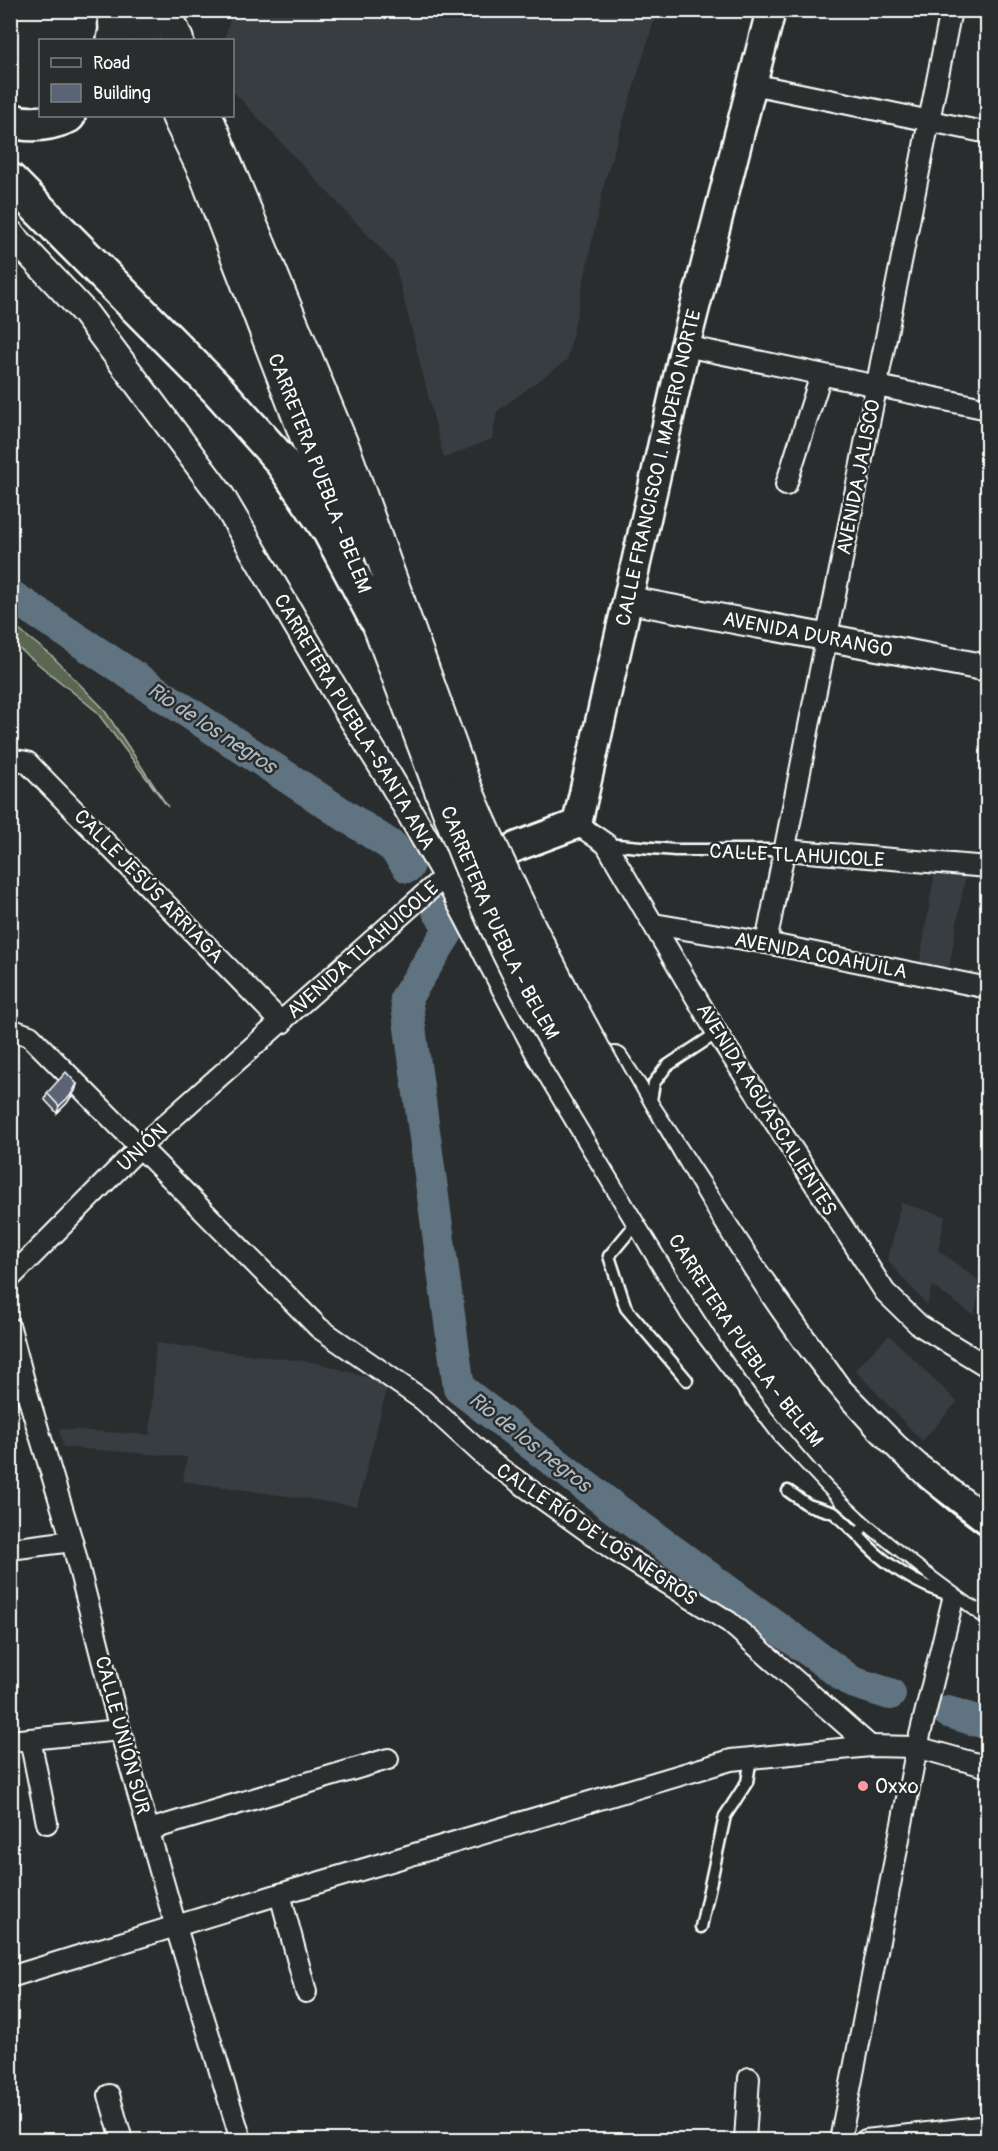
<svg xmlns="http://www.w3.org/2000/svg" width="998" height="2151" font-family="Pangolin,sans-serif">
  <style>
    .built { fill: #393e43 }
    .green { fill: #5a6851; stroke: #acb4a8; stroke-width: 1.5 }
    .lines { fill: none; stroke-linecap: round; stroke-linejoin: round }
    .river { stroke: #5e7380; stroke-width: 32 }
    .service-casing { stroke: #fff; stroke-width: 15 }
    .minor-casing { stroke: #fff; stroke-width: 24 }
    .tertiary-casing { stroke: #fff; stroke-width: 30 }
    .secondary-casing { stroke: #fff; stroke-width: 33 }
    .primary-casing { stroke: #fff; stroke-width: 36 }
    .motorway-casing { stroke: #fff; stroke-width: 38 }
    .service { stroke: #2a2d2e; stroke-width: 10 }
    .minor { stroke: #2a2d2e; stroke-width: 20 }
    .tertiary { stroke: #2a2d2e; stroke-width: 26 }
    .secondary { stroke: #2a2d2e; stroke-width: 28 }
    .primary { stroke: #2a2d2e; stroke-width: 32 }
    .motorway { stroke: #2a2d2e; stroke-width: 33 }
    .primary-bridge-casing { stroke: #fff; stroke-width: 36; stroke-linecap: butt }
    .primary-bridge { stroke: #2a2d2e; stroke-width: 32 }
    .wall { fill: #4e5665; stroke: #fff; stroke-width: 1.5 }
    .shaded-wall { fill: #404652; stroke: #fff; stroke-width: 1.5 }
    .building { fill: #5b6475; stroke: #fff; stroke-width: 1.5 }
    .poi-dot { fill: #ff9aa2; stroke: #2a2d2e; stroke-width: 2 }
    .labels { text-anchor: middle; stroke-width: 5; stroke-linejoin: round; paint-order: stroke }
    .street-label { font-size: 20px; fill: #fff; stroke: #2a2d2e }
    .poi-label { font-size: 20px; fill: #fff; stroke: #2a2d2e; text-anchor: start }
    .water-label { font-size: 21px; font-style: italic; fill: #aeb9c0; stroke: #2a2d2e }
  </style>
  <rect width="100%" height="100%" fill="#2a2d2e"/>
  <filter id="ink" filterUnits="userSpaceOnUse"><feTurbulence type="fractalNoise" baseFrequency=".0167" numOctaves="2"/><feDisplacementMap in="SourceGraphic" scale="12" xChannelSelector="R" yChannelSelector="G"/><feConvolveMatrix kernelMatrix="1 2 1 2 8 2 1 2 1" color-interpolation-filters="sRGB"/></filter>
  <g filter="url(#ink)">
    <path class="built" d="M 233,11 L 657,11 L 605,180 L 567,360 L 497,411 L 492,439 L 444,458 L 395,264 L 233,91 L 232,40 L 224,40 Z
      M 936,864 L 967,867 L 949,967 L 920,962 Z
      M 901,1203 L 945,1216 L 938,1250 L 982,1283 L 974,1315 L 932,1286 L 927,1305 L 888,1261 Z
      M 889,1335 L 957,1402 L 922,1441 L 855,1370 Z
      M 156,1343 L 319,1363 L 388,1384 L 357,1506 L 183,1481 L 187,1457 L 63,1447 L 59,1429 L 150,1435 Z"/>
    <path class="green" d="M 10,623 L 52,656 L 103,708 L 168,807 L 96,711 L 11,642 Z"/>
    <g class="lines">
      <path class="river" d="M 10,595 L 393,847 L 408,867
        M 438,911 L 450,928 L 406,998 L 459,1388 L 610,1505 L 852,1682 L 890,1694
        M 948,1712 L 988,1724"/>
      <defs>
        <path id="service" d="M 606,844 L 675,850 L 784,850
          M 650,1106 L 654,1083 L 667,1066 L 717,1033
          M 639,1220 L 609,1256 L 626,1308 L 687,1380
          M 788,1491 L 808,1505 L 834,1513 L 857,1534 L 861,1530
          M 857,1534 C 882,1563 916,1585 953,1596
          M 701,1927 L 725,1816 L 747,1782 L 751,1758"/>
        <g id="minor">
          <path d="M 752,84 L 988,133"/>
          <path d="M 685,346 L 988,409"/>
          <path d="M 786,485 L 821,375"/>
          <path d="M 10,759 L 27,762 L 282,1023"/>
          <path d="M 577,824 L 606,844 L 717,1033 L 885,1292 L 919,1325 L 988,1367"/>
          <path d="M 784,850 L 988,867"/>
          <path d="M 654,924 L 766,943 L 988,988"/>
          <path d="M 766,943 L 951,10"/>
          <path d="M 10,1029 L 30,1036 L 319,1328 L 423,1400 L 491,1462 L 614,1550 L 729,1622 L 870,1746"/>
          <path id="s1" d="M 10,1278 L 141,1146 L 436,884 L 447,877"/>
          <path d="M 10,1328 L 28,1396 L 72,1541 L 120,1730 L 176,1927 L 241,2140"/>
          <path d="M 10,1549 L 72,1541"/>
          <path d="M 30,1739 L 47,1823"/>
          <path d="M 10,1741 L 120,1730"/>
          <path d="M 149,1830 L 388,1759"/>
          <path d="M 280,1894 L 306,1992"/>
          <path d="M 10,1977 L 280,1894 L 731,1760 L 870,1746 L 917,1747 L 988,1767"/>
          <path d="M 109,2095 L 122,2140"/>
          <path d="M 745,2140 L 749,2078"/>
          <path d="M 840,2140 L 917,1747 L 956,1587"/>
          <path d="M 866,2140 L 988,2126"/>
        </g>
        <g id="tertiary">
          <path id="s2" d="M 10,233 L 85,313 L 220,494 L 345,707 L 389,777 L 447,877 L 541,1056 L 695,1314 L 785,1431 L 847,1497 L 878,1524 L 988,1611"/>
          <path id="s3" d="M 629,600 L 988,668"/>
          <path d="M 615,1060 L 754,1272 L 838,1389 L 895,1447 L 919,1468 L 988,1521"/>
        </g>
        <g id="secondary">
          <path id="s4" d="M 447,877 L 518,846 L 577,824 L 685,346 L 771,10"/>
        </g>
        <path id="primary" d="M 129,10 L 143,40
          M 164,10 L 177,40
          M 178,116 L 205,172 L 350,550
          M 206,116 L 344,450 L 465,787
          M 367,593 L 442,793"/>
        <path id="motorway" d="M 166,10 L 168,18
          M 114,40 L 116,30 L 115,10
          M 10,120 C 30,127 49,124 68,116
          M 10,180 L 219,391 L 279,458 L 330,532 L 375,617"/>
      </defs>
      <use href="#service" class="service-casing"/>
      <use href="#minor" class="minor-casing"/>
      <use href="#tertiary" class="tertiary-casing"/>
      <use href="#secondary" class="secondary-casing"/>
      <use href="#primary" class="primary-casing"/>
      <use href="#motorway" class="motorway-casing"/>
      <use href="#service" class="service"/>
      <use href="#minor" class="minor"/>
      <use href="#tertiary" class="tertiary"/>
      <use href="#secondary" class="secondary"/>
      <use href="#primary" class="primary"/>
      <use href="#motorway" class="motorway"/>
      <defs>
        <g id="primary-bridge">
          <path d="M 465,787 C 518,914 583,1035 653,1154 C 686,1211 719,1269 757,1324 C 818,1415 896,1498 988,1560"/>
          <path id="s5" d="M 442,793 C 469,865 498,937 535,1004 C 565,1057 597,1108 628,1160 C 690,1262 750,1367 830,1456 C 875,1506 933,1550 988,1589"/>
        </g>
      </defs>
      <use href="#primary-bridge" class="primary-bridge-casing"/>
      <use href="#primary-bridge" class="primary-bridge"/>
    </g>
    <path class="wall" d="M 77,1084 L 75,1091 L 67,1103 L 57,1113 L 45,1100 L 47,1093 Z"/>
    <path class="shaded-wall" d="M 77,1084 L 75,1091 L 67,1103 L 57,1113 L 59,1106 Z"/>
    <path class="building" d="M 66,1072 L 77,1084 L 70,1096 L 59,1106 L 47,1093 Z"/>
  </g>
  <circle class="poi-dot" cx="863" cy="1786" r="6"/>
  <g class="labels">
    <g class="street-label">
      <text dy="7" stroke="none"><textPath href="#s4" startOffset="506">CALLE FRANCISCO I. MADERO NORTE</textPath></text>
      <text transform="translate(320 473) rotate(69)" y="7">CARRETERA PUEBLA - BELEM</text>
      <text transform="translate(858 477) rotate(-79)" y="7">AVENIDA JALISCO</text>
      <text dy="7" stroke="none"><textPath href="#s3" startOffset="182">AVENIDA DURANGO</textPath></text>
      <text dy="7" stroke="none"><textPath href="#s2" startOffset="600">CARRETERA PUEBLA-SANTA ANA</textPath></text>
      <text transform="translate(797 855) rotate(3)" y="7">CALLE TLAHUICOLE</text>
      <text transform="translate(149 886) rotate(46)" y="7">CALLE JESÚS ARRIAGA</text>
      <text dy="7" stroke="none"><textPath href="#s5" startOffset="142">CARRETERA PUEBLA - BELEM</textPath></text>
      <text dy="7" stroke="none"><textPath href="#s1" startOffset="482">AVENIDA TLAHUICOLE</textPath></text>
      <text transform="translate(821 955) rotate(11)" y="7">AVENIDA COAHUILA</text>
      <text transform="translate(767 1109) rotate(58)" y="7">AVENIDA AGUASCALIENTES</text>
      <text transform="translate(142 1147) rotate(-43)" y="7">UNIÓN</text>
      <text dy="7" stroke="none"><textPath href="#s5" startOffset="628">CARRETERA PUEBLA - BELEM</textPath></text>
      <text transform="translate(597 1534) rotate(34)" y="7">CALLE RÍO DE LOS NEGROS</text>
      <text transform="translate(123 1735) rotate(75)" y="7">CALLE UNIÓN SUR</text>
    </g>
    <g class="poi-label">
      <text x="875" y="1793">Oxxo</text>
    </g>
    <g class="water-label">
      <text transform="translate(212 728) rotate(33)" y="7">Rio de los negros</text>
      <text transform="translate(530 1442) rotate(38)" y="7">Rio de los negros</text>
    </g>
  </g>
  <rect width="998" height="2151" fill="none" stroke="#2a2d2e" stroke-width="36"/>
  <rect x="18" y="18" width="962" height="2115" fill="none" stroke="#fff" stroke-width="2" filter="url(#ink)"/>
  <rect x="39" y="39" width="195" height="78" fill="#2a2d2e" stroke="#7f8182" stroke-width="1.5"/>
  <rect x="51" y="58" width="30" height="9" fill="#2a2d2e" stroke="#7f8182" stroke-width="1.5"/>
  <text x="93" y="69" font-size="18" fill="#ffffff">Road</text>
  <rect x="51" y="84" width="30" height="18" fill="#5b6475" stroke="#7f8182" stroke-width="1.5"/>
  <text x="93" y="99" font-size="18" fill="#ffffff">Building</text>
</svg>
